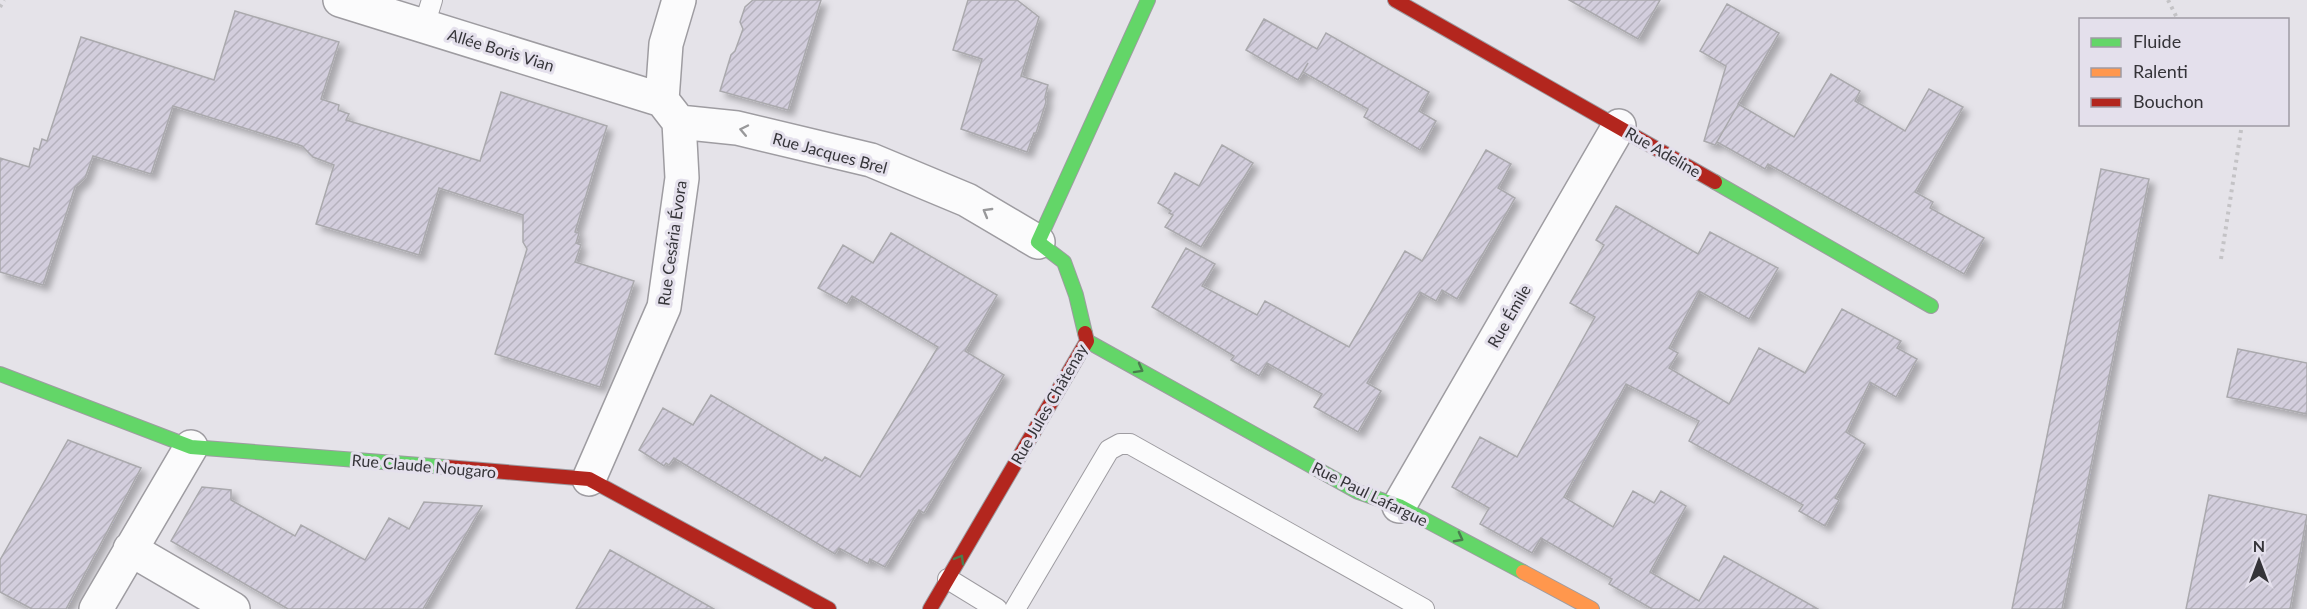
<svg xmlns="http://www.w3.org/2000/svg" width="2307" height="609" font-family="Lato,sans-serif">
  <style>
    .building { fill: url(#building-hatch); stroke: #aaa9ad; stroke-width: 1.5; filter: url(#shadow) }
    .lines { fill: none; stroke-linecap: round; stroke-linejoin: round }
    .lane-casing { stroke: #9e9ca1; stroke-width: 22 }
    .street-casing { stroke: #9e9ca1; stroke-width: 36 }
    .fast-casing { stroke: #9e9ca1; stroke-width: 16 }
    .slow-casing { stroke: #9e9ca1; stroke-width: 16 }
    .jam-casing { stroke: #9e9ca1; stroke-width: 16 }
    .path { stroke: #c4c3c6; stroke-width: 4; stroke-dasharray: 3 4.5; stroke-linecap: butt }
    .lane { stroke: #fbfbfc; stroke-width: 20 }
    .street { stroke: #fbfbfc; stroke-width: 33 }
    .fast { stroke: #63d668; stroke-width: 14 }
    .slow { stroke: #ff974d; stroke-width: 14 }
    .jam { stroke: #b3261e; stroke-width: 14 }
    .oneway { stroke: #98989a }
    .oneway2 { stroke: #4a7d4e }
    .labels { text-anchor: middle; stroke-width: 6; stroke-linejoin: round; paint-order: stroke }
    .street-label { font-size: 16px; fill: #353439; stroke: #e4e0ec }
  </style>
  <defs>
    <pattern id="building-hatch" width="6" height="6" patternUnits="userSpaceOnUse" patternTransform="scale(1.5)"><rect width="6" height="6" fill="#d3cedd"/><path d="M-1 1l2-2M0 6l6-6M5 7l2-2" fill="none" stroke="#b6b2be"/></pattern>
    <filter id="shadow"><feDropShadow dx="5.5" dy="5.5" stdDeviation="3" flood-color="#0004"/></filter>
  </defs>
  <rect width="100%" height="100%" fill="#e5e3e9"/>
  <path class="building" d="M 753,0 L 821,0 L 788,110 L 720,91 L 731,55 L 735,51 L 743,29 L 740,22 L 745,7 Z
    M 968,0 L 1017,0 L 1039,17 L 1021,76 L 1048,85 L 1045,97 L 1046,102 L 1036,133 L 1034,133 L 1027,152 L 961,129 L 982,59 L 953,50 Z
    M 1569,0 L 1660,0 L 1638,39 Z
    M 1727,4 L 1779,33 L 1738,104 L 1794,137 L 1831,74 L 1860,91 L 1855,101 L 1905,131 L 1929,89 L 1963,107 L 1915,192 L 1933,202 L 1930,208 L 1984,238 L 1964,274 L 1768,164 L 1765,169 L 1717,142 L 1738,105 L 1715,145 L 1704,141 L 1726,66 L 1700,51 Z
    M 235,11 L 339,42 L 321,99 L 339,105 L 338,110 L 349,114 L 346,120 L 480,161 L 501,92 L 607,126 L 575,232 L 579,233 L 576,243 L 581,245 L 575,262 L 634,281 L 600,387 L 495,354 L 527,249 L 523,242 L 523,215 L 439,188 L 419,255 L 316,224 L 334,165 L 313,157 L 302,146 L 173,106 L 151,174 L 93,156 L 85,178 L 75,187 L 43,285 L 0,272 L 0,158 L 29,167 L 34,148 L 39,150 L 42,139 L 47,141 L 81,37 L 214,80 Z
    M 1264,19 L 1317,49 L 1326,33 L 1429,92 L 1419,111 L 1436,121 L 1420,150 L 1364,117 L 1368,109 L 1303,72 L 1308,63 L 1298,80 L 1246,50 Z
    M 1222,145 L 1253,163 L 1201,247 L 1165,227 L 1173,215 L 1169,213 L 1171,211 L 1158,203 L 1175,173 L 1199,186 Z
    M 1486,150 L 1511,164 L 1498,188 L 1515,198 L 1457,299 L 1442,290 L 1436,301 L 1420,292 L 1367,383 L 1381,391 L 1358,432 L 1314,407 L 1322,394 L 1267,363 L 1259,376 L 1231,360 L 1234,356 L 1152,307 L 1186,248 L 1215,264 L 1202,286 L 1257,315 L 1265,301 L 1349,347 L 1405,251 L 1422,261 Z
    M 2101,169 L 2149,179 L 2062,609 L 2012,609 Z
    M 1616,206 L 1698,254 L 1710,232 L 1778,268 L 1749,319 L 1699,291 L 1669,348 L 1678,353 L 1669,368 L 1729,404 L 1759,348 L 1805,373 L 1842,309 L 1901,341 L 1897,348 L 1917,359 L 1896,397 L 1870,382 L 1846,432 L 1865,444 L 1835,498 L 1839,500 L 1825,526 L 1799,511 L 1803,505 L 1689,441 L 1699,421 L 1626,384 L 1564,497 L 1613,527 L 1633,491 L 1654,503 L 1661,491 L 1686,506 L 1650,572 L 1699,601 L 1724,556 L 1818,609 L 1652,609 L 1609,584 L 1612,579 L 1541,538 L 1532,553 L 1480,524 L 1489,508 L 1452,487 L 1480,437 L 1517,457 L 1595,317 L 1570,303 L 1604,245 L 1596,240 Z
    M 891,233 L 997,295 L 965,351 L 1004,375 L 924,513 L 919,510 L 885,567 L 870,559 L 868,564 L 839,548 L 835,554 L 674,458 L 669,465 L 666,463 L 664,466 L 639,450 L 663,408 L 693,425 L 711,395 L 822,461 L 825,457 L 860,477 L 938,347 L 852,296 L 847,304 L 818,288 L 843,245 L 873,263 Z
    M 2238,349 L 2307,363 L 2307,414 L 2227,397 Z
    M 68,440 L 141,468 L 66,609 L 32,609 L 0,592 L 0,560 Z
    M 202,487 L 231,490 L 231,500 L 295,536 L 301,525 L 365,560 L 389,518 L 409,529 L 424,502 L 482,506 L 423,609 L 288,609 L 171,541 Z
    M 2209,495 L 2307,515 L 2290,609 L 2186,609 Z
    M 610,550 L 714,609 L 576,609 Z"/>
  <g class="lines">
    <defs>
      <path id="lane" d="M 424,26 L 432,0
        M 948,579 L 997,609
        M 1015,609 L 1109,450 L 1120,444 L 1130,444 L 1424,609"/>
      <path id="street" d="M 340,0 L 662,100
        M 679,122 L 737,128 L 871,160 L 967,200 L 1038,242
        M 589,479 L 664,307 L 682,178 L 679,122 L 662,100 L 666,44 L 679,0
        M 1399,506 L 1619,126
        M 130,549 L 233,609
        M 96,609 L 191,447"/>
      <path id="fast" d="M 1715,182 L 1931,306
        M 1085,333 L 1076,295 L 1064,262 L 1038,242 L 1148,0
        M 1087,341 L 1358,492 L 1399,506 L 1523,572
        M 0,374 L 191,447 L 446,467"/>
      <path id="slow" d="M 1523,572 L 1592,609"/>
      <path id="jam" d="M 1395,0 L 1715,182
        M 446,467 L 589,479 L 829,609
        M 930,609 L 1087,341 L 1085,333"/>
    </defs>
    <use href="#lane" class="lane-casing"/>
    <use href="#street" class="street-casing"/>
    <use href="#fast" class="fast-casing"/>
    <use href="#slow" class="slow-casing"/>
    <use href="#jam" class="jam-casing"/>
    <path class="path" d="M 2168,0 L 2178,20
      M 0,7 L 4,0
      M 2221,259 L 2242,124"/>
    <use href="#lane" class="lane"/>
    <use href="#street" class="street"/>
    <use href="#fast" class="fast"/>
    <use href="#slow" class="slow"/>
    <use href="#jam" class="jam"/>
  </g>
  <defs><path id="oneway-chevron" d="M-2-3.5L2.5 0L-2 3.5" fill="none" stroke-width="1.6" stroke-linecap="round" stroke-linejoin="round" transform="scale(1.5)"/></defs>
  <g class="oneway">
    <use href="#oneway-chevron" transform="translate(744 130) rotate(-168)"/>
    <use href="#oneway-chevron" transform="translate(987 212) rotate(-150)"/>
  </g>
  <g class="oneway2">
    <use href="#oneway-chevron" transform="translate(1139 369) rotate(29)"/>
    <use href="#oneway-chevron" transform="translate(1459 538) rotate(28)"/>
    <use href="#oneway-chevron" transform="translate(960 559) rotate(-60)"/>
  </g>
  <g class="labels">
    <g class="street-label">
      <text transform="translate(501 50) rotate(17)" y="6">Allée Boris Vian</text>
      <text transform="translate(1663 152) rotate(30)" y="6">Rue Adeline</text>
      <text transform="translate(830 153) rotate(15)" y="6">Rue Jacques Brel</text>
      <text transform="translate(672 243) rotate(-82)" y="6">Rue Cesária Évora</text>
      <text transform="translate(1509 316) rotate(-60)" y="6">Rue Émile</text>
      <text transform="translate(1049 404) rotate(-60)" y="6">Rue Jules Châtenay</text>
      <text transform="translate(424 466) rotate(5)" y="6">Rue Claude Nougaro</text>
      <text transform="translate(1370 494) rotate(26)" y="6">Rue Paul Lafargue</text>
    </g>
  </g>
  <rect x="2079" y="18" width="210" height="108" fill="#e4e0ec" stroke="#9e9ba4" stroke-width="1.5"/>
  <rect x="2091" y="38" width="30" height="9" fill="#63d668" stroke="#9e9ba4" stroke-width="1.5"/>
  <text x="2133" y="48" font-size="18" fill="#353439">Fluide</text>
  <rect x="2091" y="68" width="30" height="9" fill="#ff974d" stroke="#9e9ba4" stroke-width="1.5"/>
  <text x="2133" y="78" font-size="18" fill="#353439">Ralenti</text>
  <rect x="2091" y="98" width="30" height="9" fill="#b3261e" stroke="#9e9ba4" stroke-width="1.5"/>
  <text x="2133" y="108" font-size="18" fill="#353439">Bouchon</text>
  <g transform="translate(2259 561)" stroke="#e4e0ec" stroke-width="4.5" paint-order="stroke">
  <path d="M0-4.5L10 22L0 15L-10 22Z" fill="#353439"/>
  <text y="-9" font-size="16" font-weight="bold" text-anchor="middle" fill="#353439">N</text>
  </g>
</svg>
